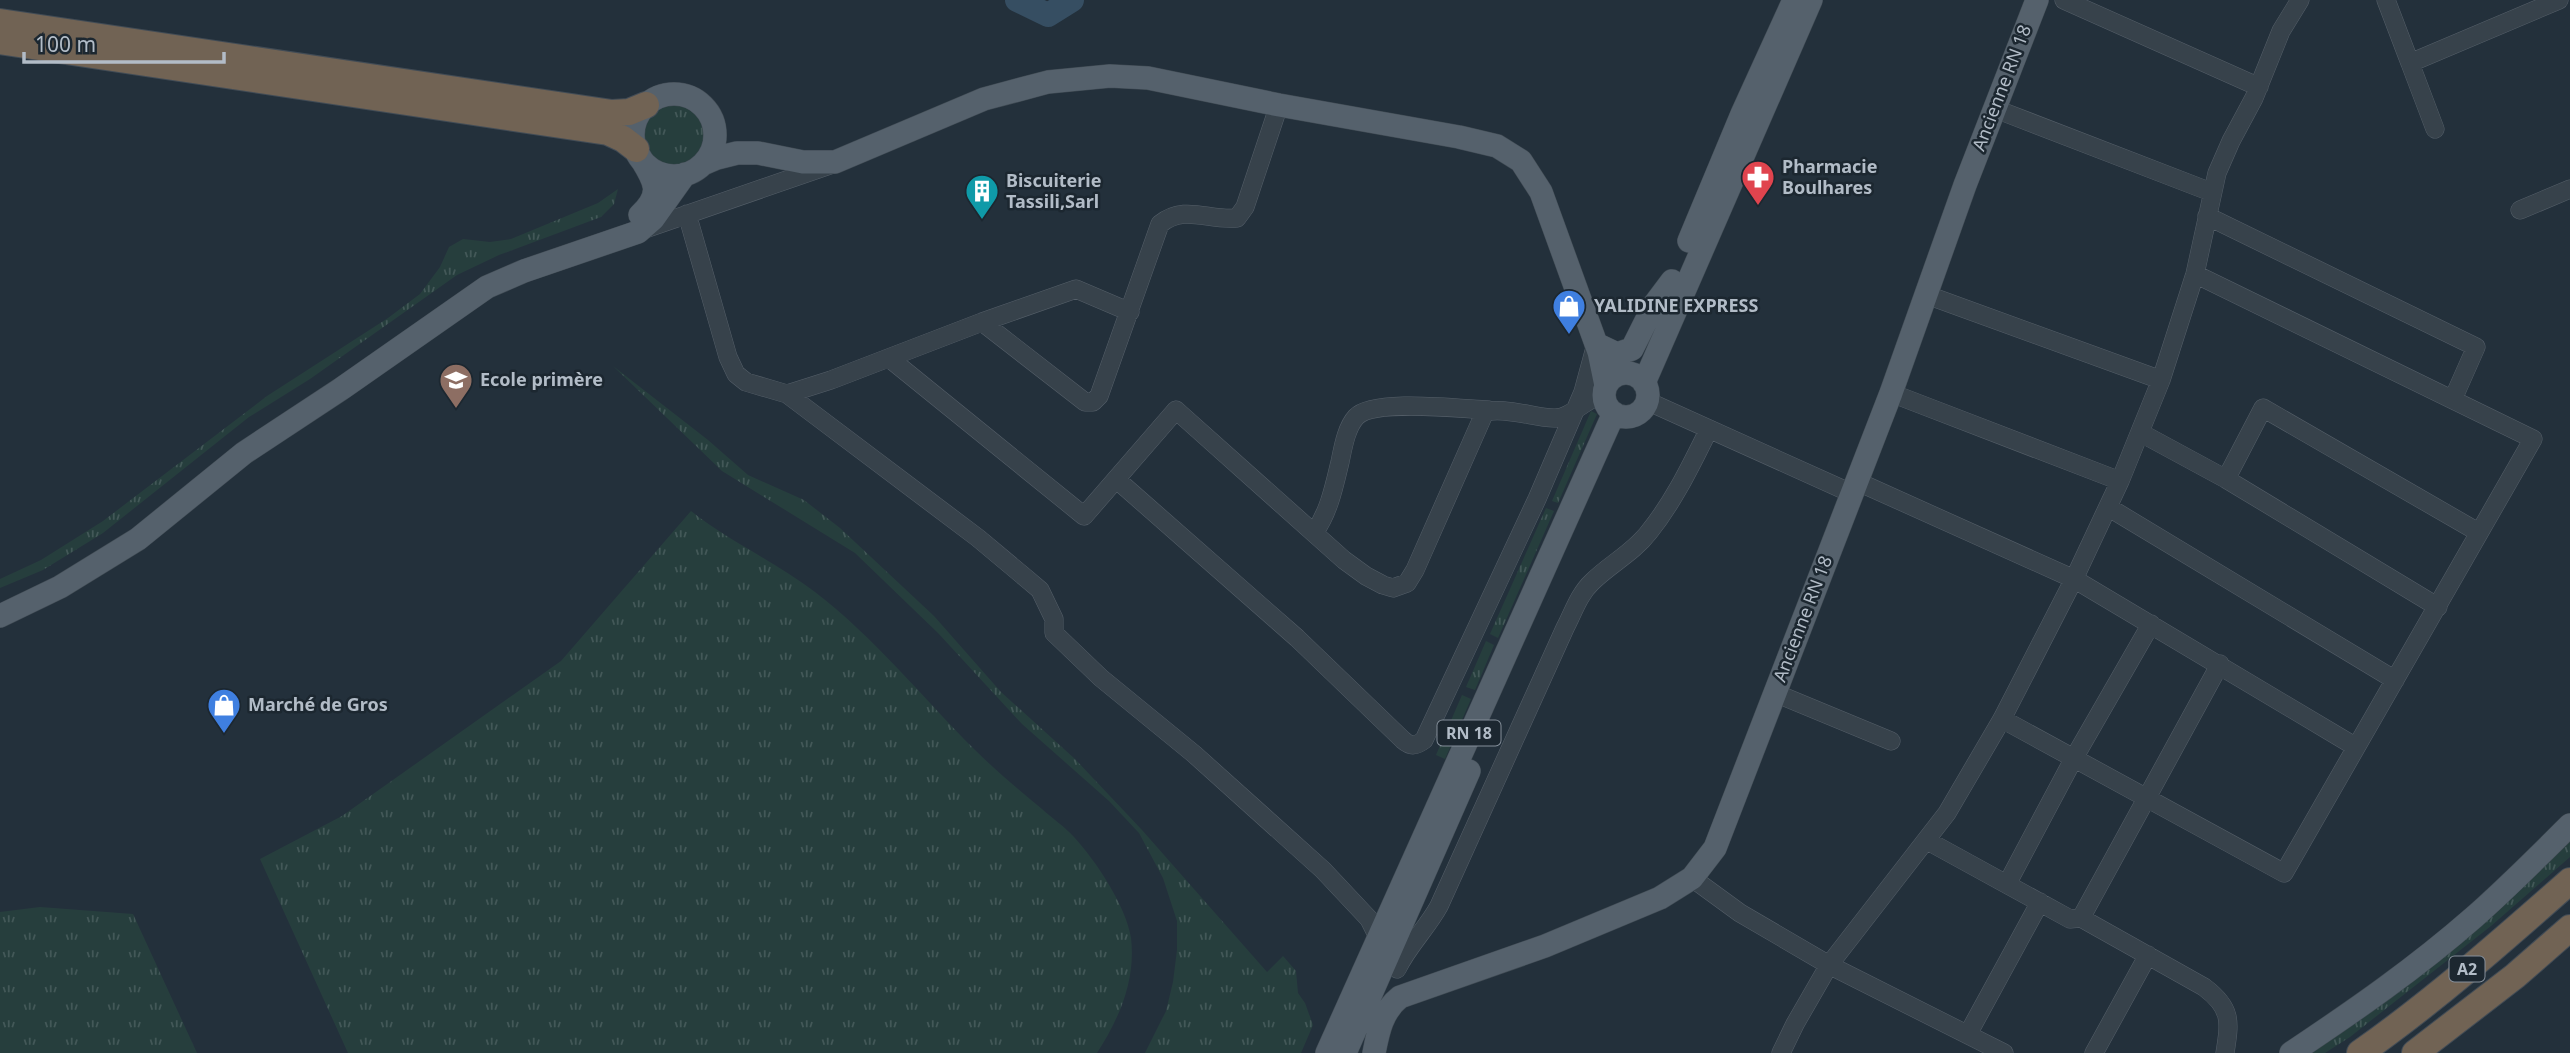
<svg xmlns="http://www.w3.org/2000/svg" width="2570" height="1053" font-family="'Noto Sans',sans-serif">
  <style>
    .grass { fill: url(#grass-tufts) }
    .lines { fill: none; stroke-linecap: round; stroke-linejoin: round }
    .river { stroke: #364e62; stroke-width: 24 }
    .minor-casing { stroke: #555f69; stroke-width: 19 }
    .major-casing { stroke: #404b54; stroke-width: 24 }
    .highway-casing { stroke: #424c56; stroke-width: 28 }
    .minor { stroke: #37424b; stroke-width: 18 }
    .major { stroke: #55616c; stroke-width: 23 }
    .highway { stroke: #716354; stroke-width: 26 }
    .labels { text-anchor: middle; stroke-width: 5; stroke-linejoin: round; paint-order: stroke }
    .shield { fill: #1c2730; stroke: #858f9a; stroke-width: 2 }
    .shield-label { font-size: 16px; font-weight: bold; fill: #b2bcc7 }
    .street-label { font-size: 18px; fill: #b2bcc7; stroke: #1c2730 }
    .poi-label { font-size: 18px; font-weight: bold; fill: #b2bcc7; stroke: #1c2730; text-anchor: start }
  </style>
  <defs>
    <pattern id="grass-tufts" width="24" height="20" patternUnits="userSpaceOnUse" patternTransform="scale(1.75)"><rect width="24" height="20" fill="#263e3d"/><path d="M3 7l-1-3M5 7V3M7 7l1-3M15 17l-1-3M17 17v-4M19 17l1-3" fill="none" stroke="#435858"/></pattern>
  </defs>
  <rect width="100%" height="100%" fill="#23303b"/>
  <path class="grass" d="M643 135a31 31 0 1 1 62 0a31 31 0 1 1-62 0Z
    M 618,189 L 614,204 L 601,217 L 499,255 L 457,275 L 310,379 L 249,417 L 103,533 L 43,570 L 0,588 L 0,579 L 41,560 L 103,521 L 267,396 L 388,318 L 420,294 L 440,267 L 449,247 L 463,239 L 490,242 L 511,239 L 598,203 Z
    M 613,366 L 708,440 L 748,475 L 804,500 L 840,528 L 934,616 L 1001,692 L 1075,759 L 1142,830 L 1267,972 L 1283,956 L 1296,971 L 1298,993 L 1305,1003 L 1313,1025 L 1301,1053 L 1145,1053 L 1166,1011 L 1173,982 L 1177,950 L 1177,921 L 1163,878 L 1139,833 L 1109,801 L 1022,724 L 938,633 L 855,553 L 722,471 Z
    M 1591,411 L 1597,414 L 1558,503 L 1552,501 Z
    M 1546,508 L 1554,511 L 1498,638 L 1490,634 Z
    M 691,511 C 730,542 776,562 815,592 C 875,638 922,697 974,749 C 996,771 1019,790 1042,809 C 1052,818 1065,827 1074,837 C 1096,861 1126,906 1131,938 C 1136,980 1119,1019 1097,1053 L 348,1053 L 260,859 L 342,816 L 561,661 Z
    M 1486,641 L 1494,645 L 1475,690 L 1466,687 Z
    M 1462,695 L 1471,699 L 1445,759 L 1436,755 Z
    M 2570,837 L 2570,857 L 2491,926 L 2350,1037 L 2325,1053 L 2309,1053 Z
    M 40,907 L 133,914 L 197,1053 L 0,1053 L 0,912 Z"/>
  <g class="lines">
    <path class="river" d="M 1017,0 L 1048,15 L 1072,0"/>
    <defs>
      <path id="minor" d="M 2064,0 L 2259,87
        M 2386,0 L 2410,63 L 2559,0
        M 2410,63 L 2435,129
        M 1993,108 L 2211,192
        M 2520,210 L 2570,189
        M 687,214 L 728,357 L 736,374 L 746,382 L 787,394 L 978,538 L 1027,579 L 1040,590 L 1054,619 L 1054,633 L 1101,678 L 1194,754 L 1323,870 L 1369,919 L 1378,937
        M 2207,216 L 2476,347 L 2453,399
        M 645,229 L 830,165
        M 1927,295 L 2161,380
        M 982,322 L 1085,402 L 1093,402 L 1099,396 L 1160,224 C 1185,204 1208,221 1237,218 L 1245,207 L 1279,105
        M 889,358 L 1084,516 L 1176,410 L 1344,560 L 1366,576 L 1383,585 L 1393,588 L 1407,583 L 1415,570 L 1484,414 C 1497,404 1538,419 1555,418 C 1573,418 1583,398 1604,395
        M 1891,393 L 2120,481
        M 787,394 L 831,380 L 982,322 L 1076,289 L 1130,312
        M 1647,401 L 1851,493
        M 2141,433 L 2226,479 L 2438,607
        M 1116,479 L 1297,638 L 1403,740 C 1411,747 1416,746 1424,740 L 1537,499 L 1583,392 L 1596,344
        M 2226,479 L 2263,408 L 2478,532
        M 1856,481 L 2074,579 L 2356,747
        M 2108,507 L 2395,680
        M 1314,533 C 1329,512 1334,487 1340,462 C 1343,448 1346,428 1356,417 C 1373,398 1462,409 1489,410
        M 1775,693 L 1891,741
        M 2002,719 L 2284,873 L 2533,439 L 2195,274
        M 1926,840 L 2070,919 L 2081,918 L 2204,987 C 2232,1008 2230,1021 2225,1053
        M 1692,878 L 1740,913 L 1829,965 L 2004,1053
        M 2007,884 L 2074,758 L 2151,624
        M 2081,918 L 2220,664
        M 1397,969 C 1408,946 1427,928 1439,906 L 1565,628 C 1573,613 1579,594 1592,582 C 1610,564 1633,553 1649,532 C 1674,501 1691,465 1709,429
        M 1968,1034 L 2040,902
        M 1781,1053 L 1795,1024 L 1829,965 L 1947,813 L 2002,719 L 2074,579 L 2120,481 L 2161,380 L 2195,274 L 2217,173 L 2231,141 L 2254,98 L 2281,31 L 2300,0
        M 2094,1053 L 2148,955"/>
      <path id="major" d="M633 135a41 41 0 1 1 82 0a41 41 0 1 1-82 0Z
        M 703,164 L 717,158 L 737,153 L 758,153 L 803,162 L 835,162 L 984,99 L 1048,82 L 1110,76 L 1148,78 L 1279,105 L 1459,137 L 1497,146 L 1521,161 L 1541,192 L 1599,352 L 1606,386
        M 640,215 C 664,193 654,180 640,157
        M 1689,241 L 1742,114 L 1794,0
        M 1596,344 L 1617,354 L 1632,349 L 1654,305 L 1672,281
        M1604 395a22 22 0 1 1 44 0a22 22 0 1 1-44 0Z
        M 1644,383 L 1811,0
        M 0,616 L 60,587 L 138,539 L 244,453 L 341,389 L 487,287 L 524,271 L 638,232 L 653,219 L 685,174
        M 1327,1053 L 1614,413
        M 1345,1053 L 1469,771
        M 1374,1053 C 1378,1032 1382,1011 1400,997 L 1545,946 L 1660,898 L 1692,878 L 1715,848 L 1891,393 L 1965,185 L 2037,0
        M 2291,1053 C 2354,1011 2416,968 2473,918 C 2506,889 2538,857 2570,825"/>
      <path id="highway" d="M 0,22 L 612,113 L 629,112 L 646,105
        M 0,41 L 608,132 L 623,139 L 636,149
        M 2360,1053 C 2434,1001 2502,941 2570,881
        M 2415,1053 L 2515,976 L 2570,928"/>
    </defs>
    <use href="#minor" class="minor-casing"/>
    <use href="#major" class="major-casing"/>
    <use href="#highway" class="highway-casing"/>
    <use href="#minor" class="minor"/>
    <use href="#major" class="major"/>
    <use href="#highway" class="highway"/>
  </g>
  <defs>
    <symbol id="pharmacy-pin" viewBox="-11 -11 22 30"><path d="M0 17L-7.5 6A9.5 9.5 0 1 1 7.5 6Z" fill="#e0444e" stroke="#1c2730"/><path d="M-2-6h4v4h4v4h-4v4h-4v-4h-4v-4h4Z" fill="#fff"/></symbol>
    <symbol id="building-pin" viewBox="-11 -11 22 30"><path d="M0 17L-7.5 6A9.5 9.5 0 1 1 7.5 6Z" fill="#0f9aa8" stroke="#1c2730"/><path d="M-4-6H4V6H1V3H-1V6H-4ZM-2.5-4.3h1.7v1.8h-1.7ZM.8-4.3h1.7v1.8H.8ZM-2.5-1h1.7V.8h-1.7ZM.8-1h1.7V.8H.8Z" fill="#fff"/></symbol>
    <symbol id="shop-pin" viewBox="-11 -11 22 30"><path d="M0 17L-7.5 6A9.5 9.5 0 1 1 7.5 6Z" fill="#3f7fe0" stroke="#1c2730"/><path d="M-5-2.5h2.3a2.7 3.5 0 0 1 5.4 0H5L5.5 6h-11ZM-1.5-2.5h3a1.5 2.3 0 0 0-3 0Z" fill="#fff"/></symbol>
    <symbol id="school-pin" viewBox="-11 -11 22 30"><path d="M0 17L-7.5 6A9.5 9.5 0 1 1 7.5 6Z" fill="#8d6e63" stroke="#1c2730"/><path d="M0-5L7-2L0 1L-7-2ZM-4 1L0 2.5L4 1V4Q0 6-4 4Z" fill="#fff"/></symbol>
  </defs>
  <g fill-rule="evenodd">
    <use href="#pharmacy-pin" x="1739" y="158" width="38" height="52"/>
    <use href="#building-pin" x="963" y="172" width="38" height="52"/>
    <use href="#shop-pin" x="1550" y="287" width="38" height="52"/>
    <use href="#school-pin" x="437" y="361" width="38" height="52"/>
    <use href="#shop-pin" x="205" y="686" width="38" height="52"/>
  </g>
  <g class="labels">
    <g class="shield">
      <rect x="1437.5" y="720.5" width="63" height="25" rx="5"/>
      <rect x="2449.5" y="956.5" width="35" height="25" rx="5"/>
    </g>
    <g class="shield-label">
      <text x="1469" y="739">RN 18</text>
      <text x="2467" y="975">A2</text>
    </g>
    <g class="street-label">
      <text transform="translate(2002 88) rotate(-69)" y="6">Ancienne RN 18</text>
      <text transform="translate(1803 619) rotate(-69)" y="6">Ancienne RN 18</text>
    </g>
    <g class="poi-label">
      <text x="1782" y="173">Pharmacie<tspan x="1782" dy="21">Boulhares</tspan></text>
      <text x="1006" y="187">Biscuiterie<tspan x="1006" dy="21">Tassili,Sarl</tspan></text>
      <text x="1594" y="312">YALIDINE EXPRESS</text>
      <text x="480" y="386">Ecole primère</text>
      <text x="248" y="711">Marché de Gros</text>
    </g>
  </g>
  <path d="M24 52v10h200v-10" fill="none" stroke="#b2bcc7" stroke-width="3.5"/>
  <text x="35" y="52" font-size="21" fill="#b2bcc7" stroke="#1c2730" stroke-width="5" paint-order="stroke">100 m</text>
</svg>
